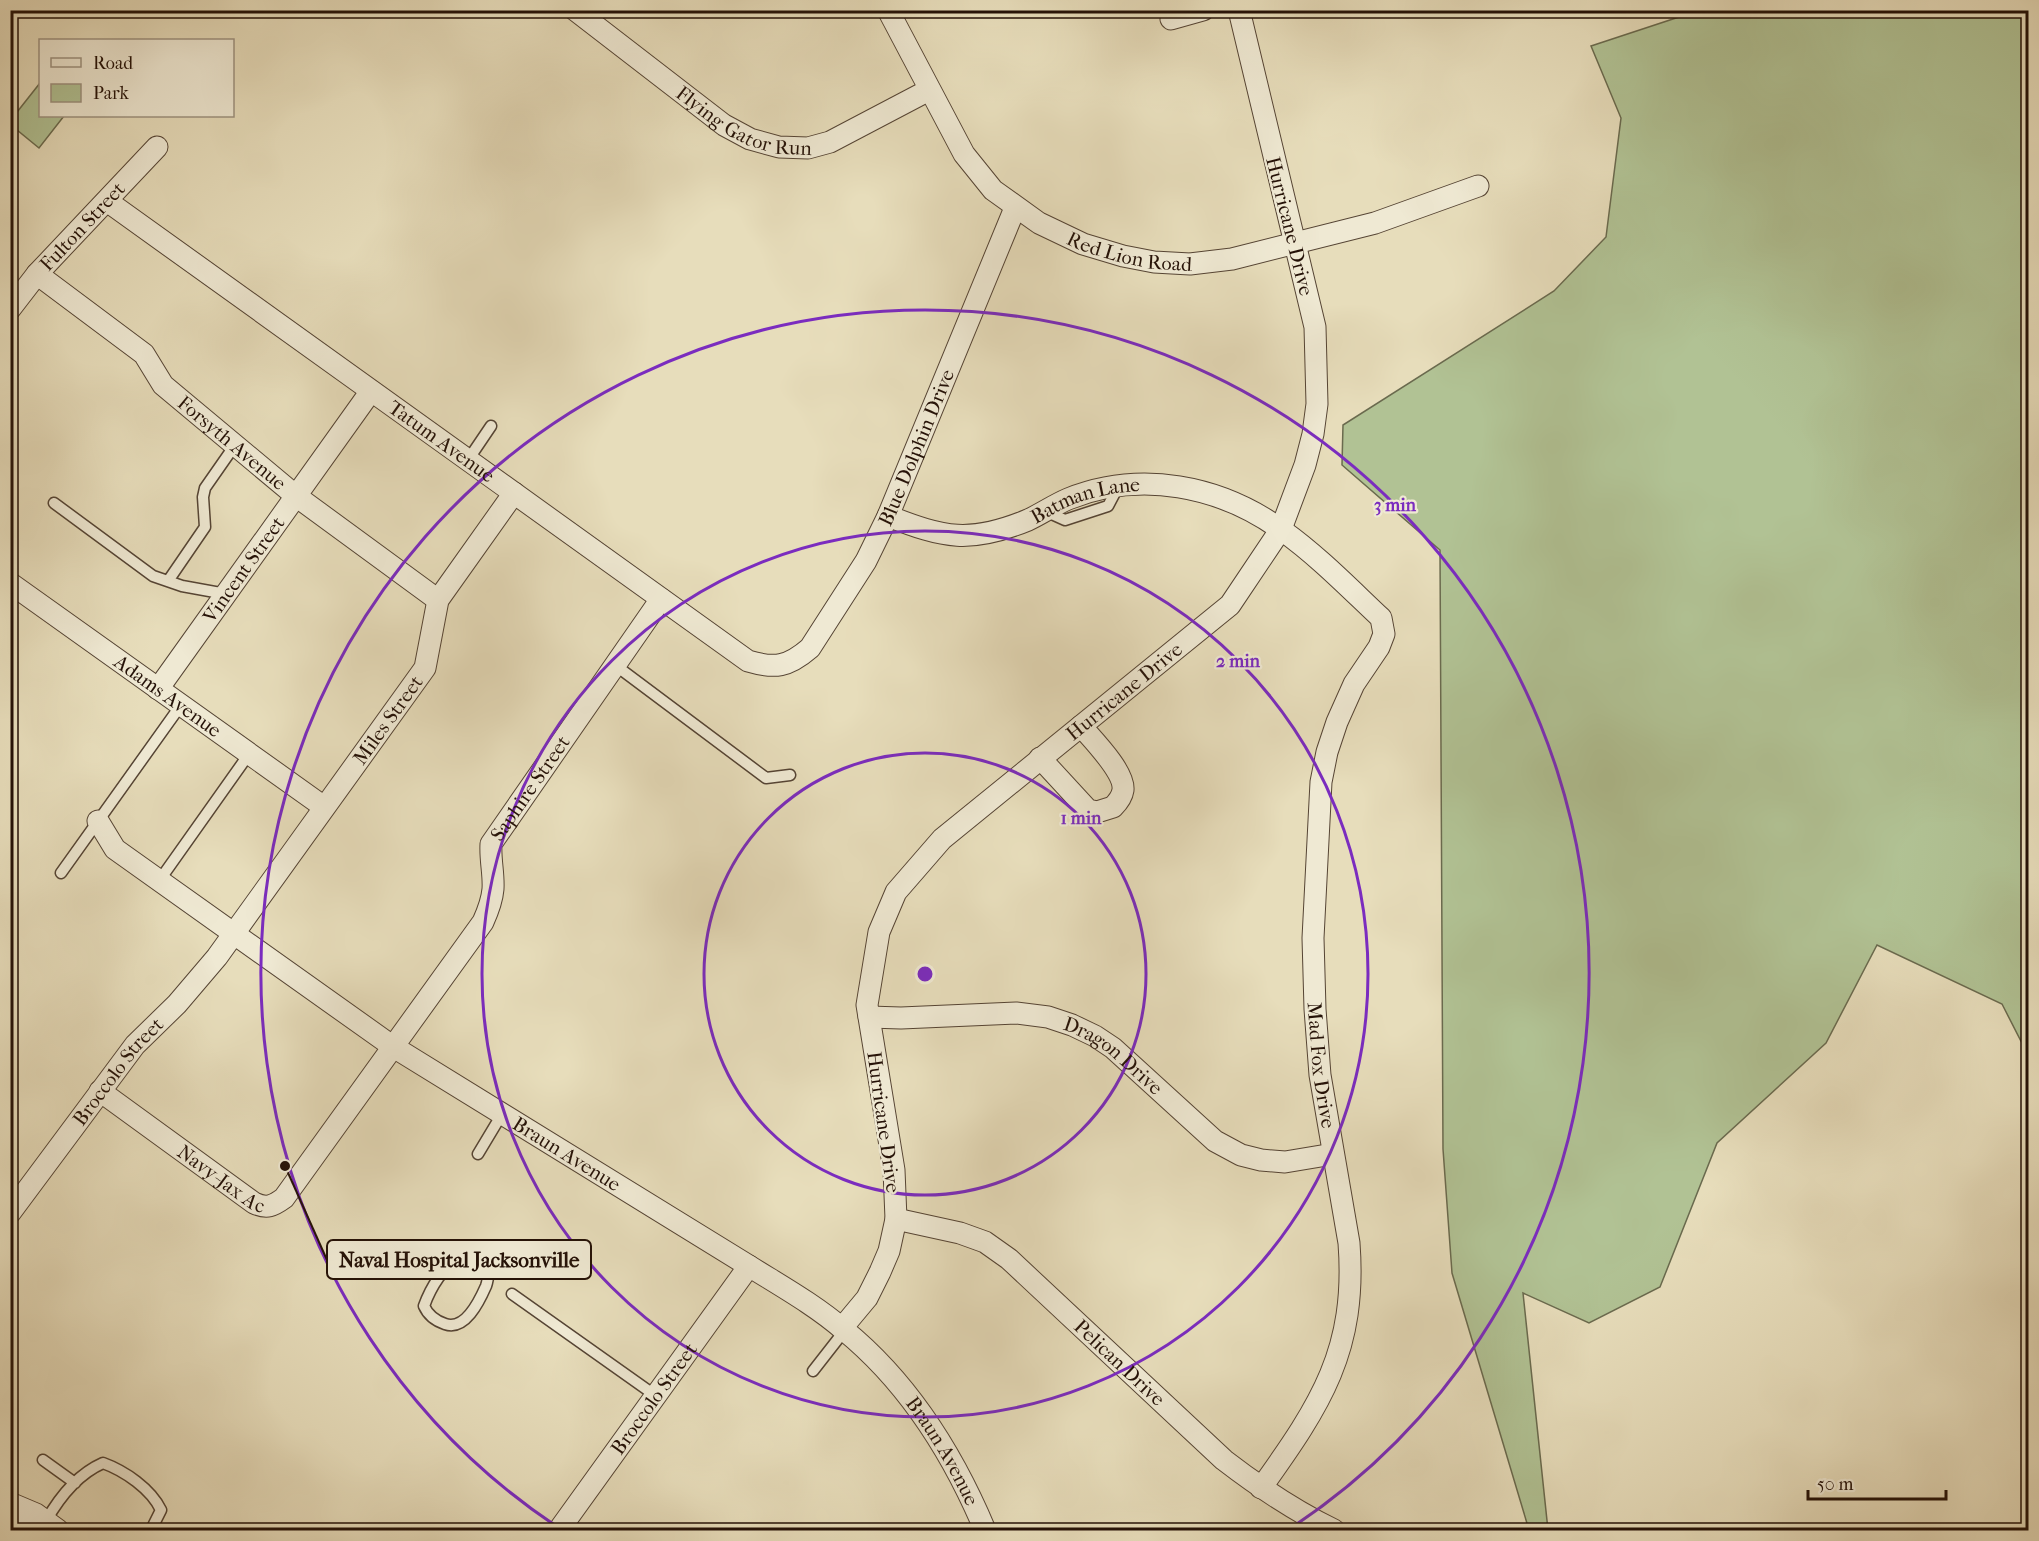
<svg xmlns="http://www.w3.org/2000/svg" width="2039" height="1541" font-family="'IM FELL French Canon',serif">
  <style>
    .green { fill: #b1c294; stroke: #6a6a4e; stroke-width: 1.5 }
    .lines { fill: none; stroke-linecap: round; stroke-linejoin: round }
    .service-casing { stroke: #554434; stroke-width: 13 }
    .minor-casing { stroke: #554434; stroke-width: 23 }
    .service { stroke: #efe9d3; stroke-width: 10 }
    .minor { stroke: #efe9d3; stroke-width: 21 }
    .ring { fill: none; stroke: #7b2cbf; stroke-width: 3 }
    .labels { text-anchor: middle; stroke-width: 4.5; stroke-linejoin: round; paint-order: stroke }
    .street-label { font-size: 20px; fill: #241107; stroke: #efe9d3 }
    .centre { fill: #7b2cbf; stroke: #efe9d3; stroke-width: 3 }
    .ring-label { font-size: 18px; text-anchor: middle; font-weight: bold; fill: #7b2cbf; stroke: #efe9d3; stroke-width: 4.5; stroke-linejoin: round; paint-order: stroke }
    .leader { fill: none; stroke: #241107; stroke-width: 2 }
    .callout-dot { fill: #241107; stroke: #efe9d3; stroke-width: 2 }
    .callout { fill: #efe9d3; stroke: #241107; stroke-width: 2 }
    .callout-label { font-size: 21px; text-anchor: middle; font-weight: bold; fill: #241107 }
  </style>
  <rect width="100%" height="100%" fill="#e7ddbb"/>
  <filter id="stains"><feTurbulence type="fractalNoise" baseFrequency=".00333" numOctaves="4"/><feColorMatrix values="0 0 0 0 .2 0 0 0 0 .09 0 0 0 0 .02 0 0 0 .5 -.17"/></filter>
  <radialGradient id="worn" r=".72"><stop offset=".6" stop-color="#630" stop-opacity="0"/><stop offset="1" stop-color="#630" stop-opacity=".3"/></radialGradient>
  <path class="green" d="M 1690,11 L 2028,11 L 2028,1055 L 2002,1004 L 1877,945 L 1826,1043 L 1717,1143 L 1660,1287 L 1589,1323 L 1523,1293 L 1548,1530 L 1529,1530 L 1452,1273 L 1443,1149 L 1440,550 L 1342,465 L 1343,425 L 1554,291 L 1606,237 L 1621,118 L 1591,46 L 1685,15 Z
    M 40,83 L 40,116 L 64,116 L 39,148 L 11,125 L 10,121 Z"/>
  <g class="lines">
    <defs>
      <path id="service" d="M 468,460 L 491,426
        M 54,503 L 153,576 L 182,586 L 226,594
        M 1045,511 L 1065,520 L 1108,506 L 1118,487
        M 168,581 L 205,527 L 203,497 L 205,488 L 235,445
        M 615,665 L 766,778 L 790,775
        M 61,873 L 181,705
        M 159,881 L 249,754
        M 478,1154 L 502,1114
        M 490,1249 C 489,1261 490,1275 486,1286 C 479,1302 465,1331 445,1324 C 436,1321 428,1315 424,1306 C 430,1289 444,1264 462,1257 C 471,1253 481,1251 490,1249 Z
        M 512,1294 L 656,1396
        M 813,1371 L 845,1330
        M 43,1460 L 75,1483
        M 46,1521 C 59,1498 78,1474 103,1463 C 125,1471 151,1489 161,1510 L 151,1530"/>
      <g id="minor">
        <path id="s1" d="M 575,10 L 724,125 L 750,139 L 779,147 L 808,148 L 830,142 L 929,90"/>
        <path id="s2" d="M 888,10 L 964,154 L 993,190 L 1039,223 L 1083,244 L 1123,256 L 1154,262 L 1190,264 L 1232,259 L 1375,223 L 1478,186"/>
        <path d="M 1171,19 L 1203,10"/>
        <path id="s3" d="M 107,201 L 748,661 C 775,669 788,667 810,648 L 866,561 L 888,516 L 1015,208"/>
        <path id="s4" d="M 37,274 L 144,354 L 163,385 L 296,496 L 438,600"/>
        <path id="s5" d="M 10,309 L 37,274 L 157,147"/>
        <path id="s6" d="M 888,516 C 944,538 970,544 1028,520 C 1041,514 1054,505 1068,499 C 1140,470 1220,485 1283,531 C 1318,556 1349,588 1381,618 L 1384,634 L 1379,647 L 1354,684 L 1337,722 L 1327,752 L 1321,782 L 1313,938 L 1315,1009 L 1320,1075 L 1349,1243 C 1357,1350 1321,1404 1261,1488"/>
        <path id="s7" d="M 10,583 L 324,807"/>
        <path id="s8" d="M 158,689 L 371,391"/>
        <path d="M 1040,758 L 1088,810 L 1097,812 L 1113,807 C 1118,802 1122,797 1123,790 C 1125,772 1093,740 1081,726"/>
        <path id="s9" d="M 98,821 L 115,849 L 392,1046 L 749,1266 C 781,1286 815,1305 844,1330 C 909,1383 953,1454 985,1530"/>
        <path id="s10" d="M 869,1017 L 901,1018 L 1016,1013 L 1048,1017 L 1072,1025 L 1095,1036 L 1113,1048 L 1215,1141 L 1241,1155 L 1261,1160 L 1285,1162 L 1333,1154"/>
        <path id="s11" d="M 100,1091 L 254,1203 C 267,1209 273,1206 284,1198 L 483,922 C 488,911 492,901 493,889 C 494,874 490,860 491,844 L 661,599"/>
        <path id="s12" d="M 10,1213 L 135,1045 L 177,1004 L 217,957 L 425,668 L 438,600 L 514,493"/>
        <path id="s13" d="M 896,1219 L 960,1233 L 985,1242 L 1009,1259 L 1224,1460 C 1259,1487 1295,1511 1334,1530"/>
        <path id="s14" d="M 842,1328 L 867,1298 L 880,1272 L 889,1251 L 896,1219 L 894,1170 L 867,1005 L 879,932 L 896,892 L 942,839 L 1230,605 L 1281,529 L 1305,465 L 1313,434 L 1317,404 L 1315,327 L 1239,10"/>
        <path d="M 10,1503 L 36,1514 L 58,1530"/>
        <path d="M 10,1520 L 44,1530"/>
        <path id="s15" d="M 559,1530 L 749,1266"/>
      </g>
    </defs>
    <use href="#service" class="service-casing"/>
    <use href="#minor" class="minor-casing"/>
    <use href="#service" class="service"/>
    <use href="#minor" class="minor"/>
  </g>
  <g class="ring">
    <circle cx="925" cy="974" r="221"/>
    <circle cx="925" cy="974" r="443"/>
    <path d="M559 1528A664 664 0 1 1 1291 1528"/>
  </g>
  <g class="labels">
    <g class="street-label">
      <text dy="7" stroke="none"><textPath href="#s1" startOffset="206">Flying Gator Run</textPath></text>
      <text transform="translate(1290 226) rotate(76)" y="7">Hurricane Drive</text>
      <text dy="7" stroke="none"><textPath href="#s5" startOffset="110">Fulton Street</textPath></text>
      <text dy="7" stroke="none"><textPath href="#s2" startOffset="362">Red Lion Road</textPath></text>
      <text dy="7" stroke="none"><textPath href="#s4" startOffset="260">Forsyth Avenue</textPath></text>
      <text dy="7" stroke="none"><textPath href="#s3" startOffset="412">Tatum Avenue</textPath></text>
      <text dy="7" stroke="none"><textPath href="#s3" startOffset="1084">Blue Dolphin Drive</textPath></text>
      <text dy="7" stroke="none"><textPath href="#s6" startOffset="207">Batman Lane</textPath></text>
      <text dy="7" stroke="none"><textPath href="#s8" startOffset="147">Vincent Street</textPath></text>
      <text dy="7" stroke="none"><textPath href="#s14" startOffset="762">Hurricane Drive</textPath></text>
      <text dy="7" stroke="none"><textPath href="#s7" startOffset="194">Adams Avenue</textPath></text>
      <text dy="7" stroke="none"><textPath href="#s12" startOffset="622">Miles Street</textPath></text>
      <text dy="7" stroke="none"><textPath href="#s11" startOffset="711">Saphire Street</textPath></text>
      <text dy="7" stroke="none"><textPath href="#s10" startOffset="256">Dragon Drive</textPath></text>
      <text dy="7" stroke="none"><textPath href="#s6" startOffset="1011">Mad Fox Drive</textPath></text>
      <text dy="7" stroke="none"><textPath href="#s12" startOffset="178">Broccolo Street</textPath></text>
      <text transform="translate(884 1122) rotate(82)" y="7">Hurricane Drive</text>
      <text dy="7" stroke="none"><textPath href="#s9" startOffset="578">Braun Avenue</textPath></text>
      <text dy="7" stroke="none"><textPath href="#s11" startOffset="150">Navy-Jax Ac</textPath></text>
      <text dy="7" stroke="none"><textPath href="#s13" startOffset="273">Pelican Drive</textPath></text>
      <text dy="7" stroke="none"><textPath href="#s15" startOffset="162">Broccolo Street</textPath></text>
      <text dy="7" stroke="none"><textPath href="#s9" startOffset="1064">Braun Avenue</textPath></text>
    </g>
  </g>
  <circle cx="925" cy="974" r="9" class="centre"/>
  <g class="ring-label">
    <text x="1395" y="511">3 min</text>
    <text x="1238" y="667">2 min</text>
    <text x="1081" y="824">1 min</text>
  </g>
  <path class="leader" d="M285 1166L327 1260"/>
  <circle class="callout-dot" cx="285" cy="1166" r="6"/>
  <rect class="callout" x="327" y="1240" width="264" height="39" rx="6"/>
  <g class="callout-label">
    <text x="459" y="1267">Naval Hospital Jacksonville</text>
  </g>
  <rect width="2039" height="1541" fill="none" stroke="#e7ddbb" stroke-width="36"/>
  <rect x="12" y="12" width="2015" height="1517" fill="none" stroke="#241107" stroke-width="3"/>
  <rect x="18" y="18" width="2003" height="1505" fill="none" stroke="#241107" stroke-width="1.5"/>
  <rect x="39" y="39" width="195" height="78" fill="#efe9d3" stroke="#9e9381" stroke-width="1.5"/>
  <rect x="51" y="58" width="30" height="9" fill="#efe9d3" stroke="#9e9381" stroke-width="1.5"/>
  <text x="93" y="69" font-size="18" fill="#241107">Road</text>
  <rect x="51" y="84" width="30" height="18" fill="#b1c294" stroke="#9e9381" stroke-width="1.5"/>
  <text x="93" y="99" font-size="18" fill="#241107">Park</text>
  <path d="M1808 1490v9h138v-9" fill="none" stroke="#241107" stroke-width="3"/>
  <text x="1817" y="1490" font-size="18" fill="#241107" stroke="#efe9d3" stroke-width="4.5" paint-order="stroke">50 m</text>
  <rect width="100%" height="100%" filter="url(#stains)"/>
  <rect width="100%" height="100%" fill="url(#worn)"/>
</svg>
